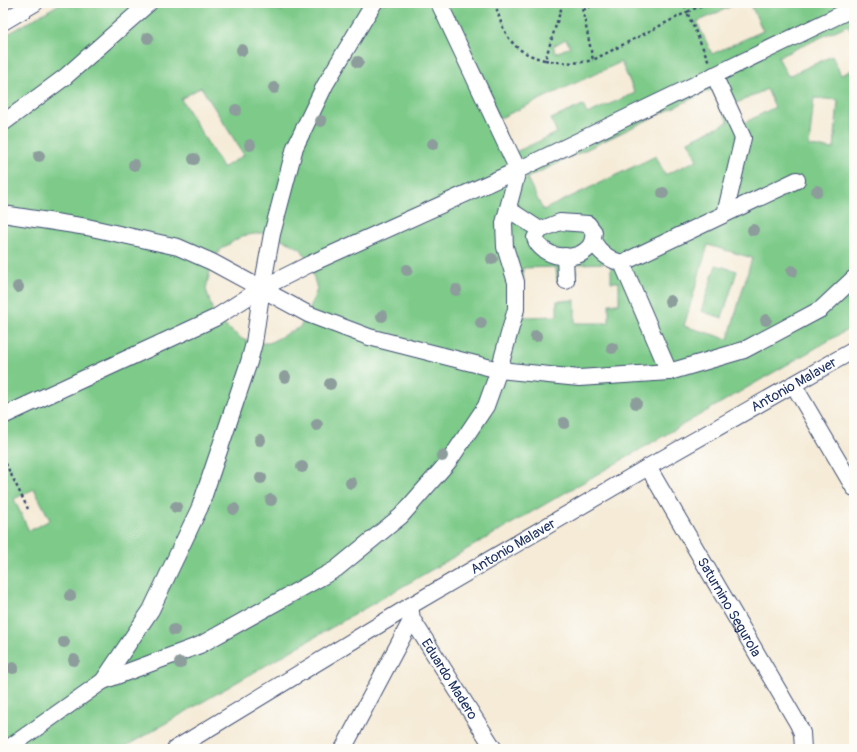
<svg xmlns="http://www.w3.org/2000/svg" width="857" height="752" font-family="Pangolin,sans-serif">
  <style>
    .green { fill: #7dca89; stroke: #4c7c74; fill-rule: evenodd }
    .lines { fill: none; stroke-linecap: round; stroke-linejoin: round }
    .minor-casing { stroke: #3c4b70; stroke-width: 18 }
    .path { stroke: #3c4b70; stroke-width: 2.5; stroke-dasharray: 3 3; stroke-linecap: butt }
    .minor { stroke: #fff; stroke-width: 16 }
    .tree { fill: #8d9d9c }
    .labels { text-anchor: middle; stroke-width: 3.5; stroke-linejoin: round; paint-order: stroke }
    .street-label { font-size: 14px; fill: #1b2f5e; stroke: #fdfcf7 }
  </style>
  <rect width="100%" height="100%" fill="#fdfcf7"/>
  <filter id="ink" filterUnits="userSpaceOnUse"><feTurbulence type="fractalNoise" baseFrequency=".025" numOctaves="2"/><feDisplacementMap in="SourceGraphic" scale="8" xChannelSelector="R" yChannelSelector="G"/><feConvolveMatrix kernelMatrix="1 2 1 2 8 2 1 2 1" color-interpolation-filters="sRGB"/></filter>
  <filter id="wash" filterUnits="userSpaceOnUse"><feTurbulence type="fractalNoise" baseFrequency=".012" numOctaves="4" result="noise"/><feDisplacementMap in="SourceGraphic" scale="16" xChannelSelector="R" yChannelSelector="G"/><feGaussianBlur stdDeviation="0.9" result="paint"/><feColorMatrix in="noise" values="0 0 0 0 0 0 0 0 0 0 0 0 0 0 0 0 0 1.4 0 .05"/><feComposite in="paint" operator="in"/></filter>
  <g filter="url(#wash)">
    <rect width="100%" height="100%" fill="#f5ebd7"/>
    <path class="green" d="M 61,3 L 265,3 L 282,11 L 287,3 L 738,3 L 697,22 L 712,54 L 763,31 L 750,3 L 854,3 L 854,38 L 848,25 L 778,57 L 788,76 L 832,56 L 841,75 L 854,69 L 854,326 L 121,749 L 3,749 L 3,37 ZM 566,39 L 570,47 L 556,53 L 553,46 ZM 621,62 L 635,93 L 587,114 L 583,105 L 551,119 L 557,133 L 513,153 L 498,119 ZM 201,87 L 244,155 L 223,168 L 181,99 ZM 712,89 L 728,122 L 688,141 L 697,160 L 665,175 L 656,156 L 543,210 L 527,178 ZM 767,89 L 775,107 L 744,123 L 735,104 ZM 814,98 L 838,100 L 834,149 L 809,146 ZM 261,233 L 272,234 L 301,249 L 310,264 L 317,289 L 308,314 L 300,327 L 269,343 L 254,343 L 242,339 L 215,318 L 206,289 L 212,262 L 221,249 L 242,236 ZM 708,245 L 752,258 L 728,339 L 684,326 ZM 611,263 L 611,282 L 619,282 L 619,304 L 609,304 L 609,323 L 575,323 L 575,300 L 557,301 L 557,316 L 524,317 L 523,268 L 556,267 L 557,281 L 576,280 L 576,264 ZM 34,489 L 50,520 L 29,531 L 14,499 Z
      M 716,265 L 737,271 L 722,318 L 701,311 Z"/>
  </g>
  <g filter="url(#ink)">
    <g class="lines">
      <defs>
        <g id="minor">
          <path d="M 3,22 L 35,3"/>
          <path d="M 3,123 L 65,77 L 149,3"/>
          <path d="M 508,209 L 540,230"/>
          <path d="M 3,214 L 87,227 L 178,247 L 212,262 L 308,314 L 369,337 L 499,370 L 579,378 L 669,372 L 744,350 L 821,309 L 854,278"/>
          <path d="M 725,214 L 797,180"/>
          <path d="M 560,222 L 588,224 L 594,232 C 593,237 593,242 590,246 C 577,264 541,258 535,238 L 540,230 Z"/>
          <path d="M 593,241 C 600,253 609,260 622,263 L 669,372"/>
          <path d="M 565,256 L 566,281"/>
          <path d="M 622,263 L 725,214 L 743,138 L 714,75"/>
          <path d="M 793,384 L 854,488"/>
          <path d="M 3,416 L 215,318 L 262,288 L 310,264 L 518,170 L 854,8"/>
          <path id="s1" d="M 648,467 L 798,724 L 802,733 L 803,749"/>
          <path id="s2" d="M 410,606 L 412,619 L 494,749"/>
          <path d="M 103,681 L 200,645 L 336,569 L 401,516 L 449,461 L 486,406 L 499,370 L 516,309 L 516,282 L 505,247 L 504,223 L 518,170 L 439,3"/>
          <path d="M 7,749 L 103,681 L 151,610 L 200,507 L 249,362 L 254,343 L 262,288 L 272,234 L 295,147 L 325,85 L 374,3"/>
          <path id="s3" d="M 175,749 L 410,606 L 648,467 L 854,350"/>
          <path d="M 343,749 L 412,619"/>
        </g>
      </defs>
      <use href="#minor" class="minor-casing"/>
      <path class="path" d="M 495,3 C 504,35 511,52 545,60 L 563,3
        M 581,3 L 593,60 L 687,12 L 684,3
        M 707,3 L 687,12 L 709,62
        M 583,10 L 598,3
        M 545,60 C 561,63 578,64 593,60
        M 3,458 L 28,509"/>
      <use href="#minor" class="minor"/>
    </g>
    <g class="tree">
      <circle cx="148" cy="38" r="6"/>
      <circle cx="242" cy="50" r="6"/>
      <circle cx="358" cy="62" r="6"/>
      <circle cx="274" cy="88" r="6"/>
      <circle cx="236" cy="110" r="6"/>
      <circle cx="321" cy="121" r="6"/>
      <circle cx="433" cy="144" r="6"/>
      <circle cx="250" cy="145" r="6"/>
      <circle cx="39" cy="156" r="6"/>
      <circle cx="194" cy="159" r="6"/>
      <circle cx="134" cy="165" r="6"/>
      <circle cx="817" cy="191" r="6"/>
      <circle cx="663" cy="193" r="6"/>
      <circle cx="753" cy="230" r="6"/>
      <circle cx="492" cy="259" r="6"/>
      <circle cx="407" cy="270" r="6"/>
      <circle cx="792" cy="271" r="6"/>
      <circle cx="18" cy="287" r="6"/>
      <circle cx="456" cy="290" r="6"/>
      <circle cx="670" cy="301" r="6"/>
      <circle cx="382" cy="316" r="6"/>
      <circle cx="766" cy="320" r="6"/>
      <circle cx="481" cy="323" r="6"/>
      <circle cx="536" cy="336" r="6"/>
      <circle cx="612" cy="348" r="6"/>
      <circle cx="285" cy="377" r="6"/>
      <circle cx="330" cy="384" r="6"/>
      <circle cx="636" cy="403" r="6"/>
      <circle cx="564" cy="423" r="6"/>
      <circle cx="317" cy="425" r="6"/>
      <circle cx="260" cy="440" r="6"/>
      <circle cx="442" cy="456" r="6"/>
      <circle cx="302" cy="467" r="6"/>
      <circle cx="261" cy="478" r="6"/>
      <circle cx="351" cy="483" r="6"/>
      <circle cx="271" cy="500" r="6"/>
      <circle cx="176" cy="507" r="6"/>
      <circle cx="234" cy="509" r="6"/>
      <circle cx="70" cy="596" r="6"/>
      <circle cx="174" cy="630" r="6"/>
      <circle cx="64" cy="642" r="6"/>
      <circle cx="74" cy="660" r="6"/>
      <circle cx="180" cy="663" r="6"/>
      <circle cx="13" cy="668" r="6"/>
    </g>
  </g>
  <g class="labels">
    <g class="street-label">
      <text dy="5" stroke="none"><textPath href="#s3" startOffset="718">Antonio Malaver</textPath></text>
      <text dy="5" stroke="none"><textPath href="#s3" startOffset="394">Antonio Malaver</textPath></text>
      <text dy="5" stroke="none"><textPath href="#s1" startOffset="162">Saturnino Segurola</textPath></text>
      <text dy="5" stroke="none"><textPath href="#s2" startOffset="84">Eduardo Madero</textPath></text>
    </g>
  </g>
  <rect width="857" height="752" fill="none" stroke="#fdfcf7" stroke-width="16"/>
</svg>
